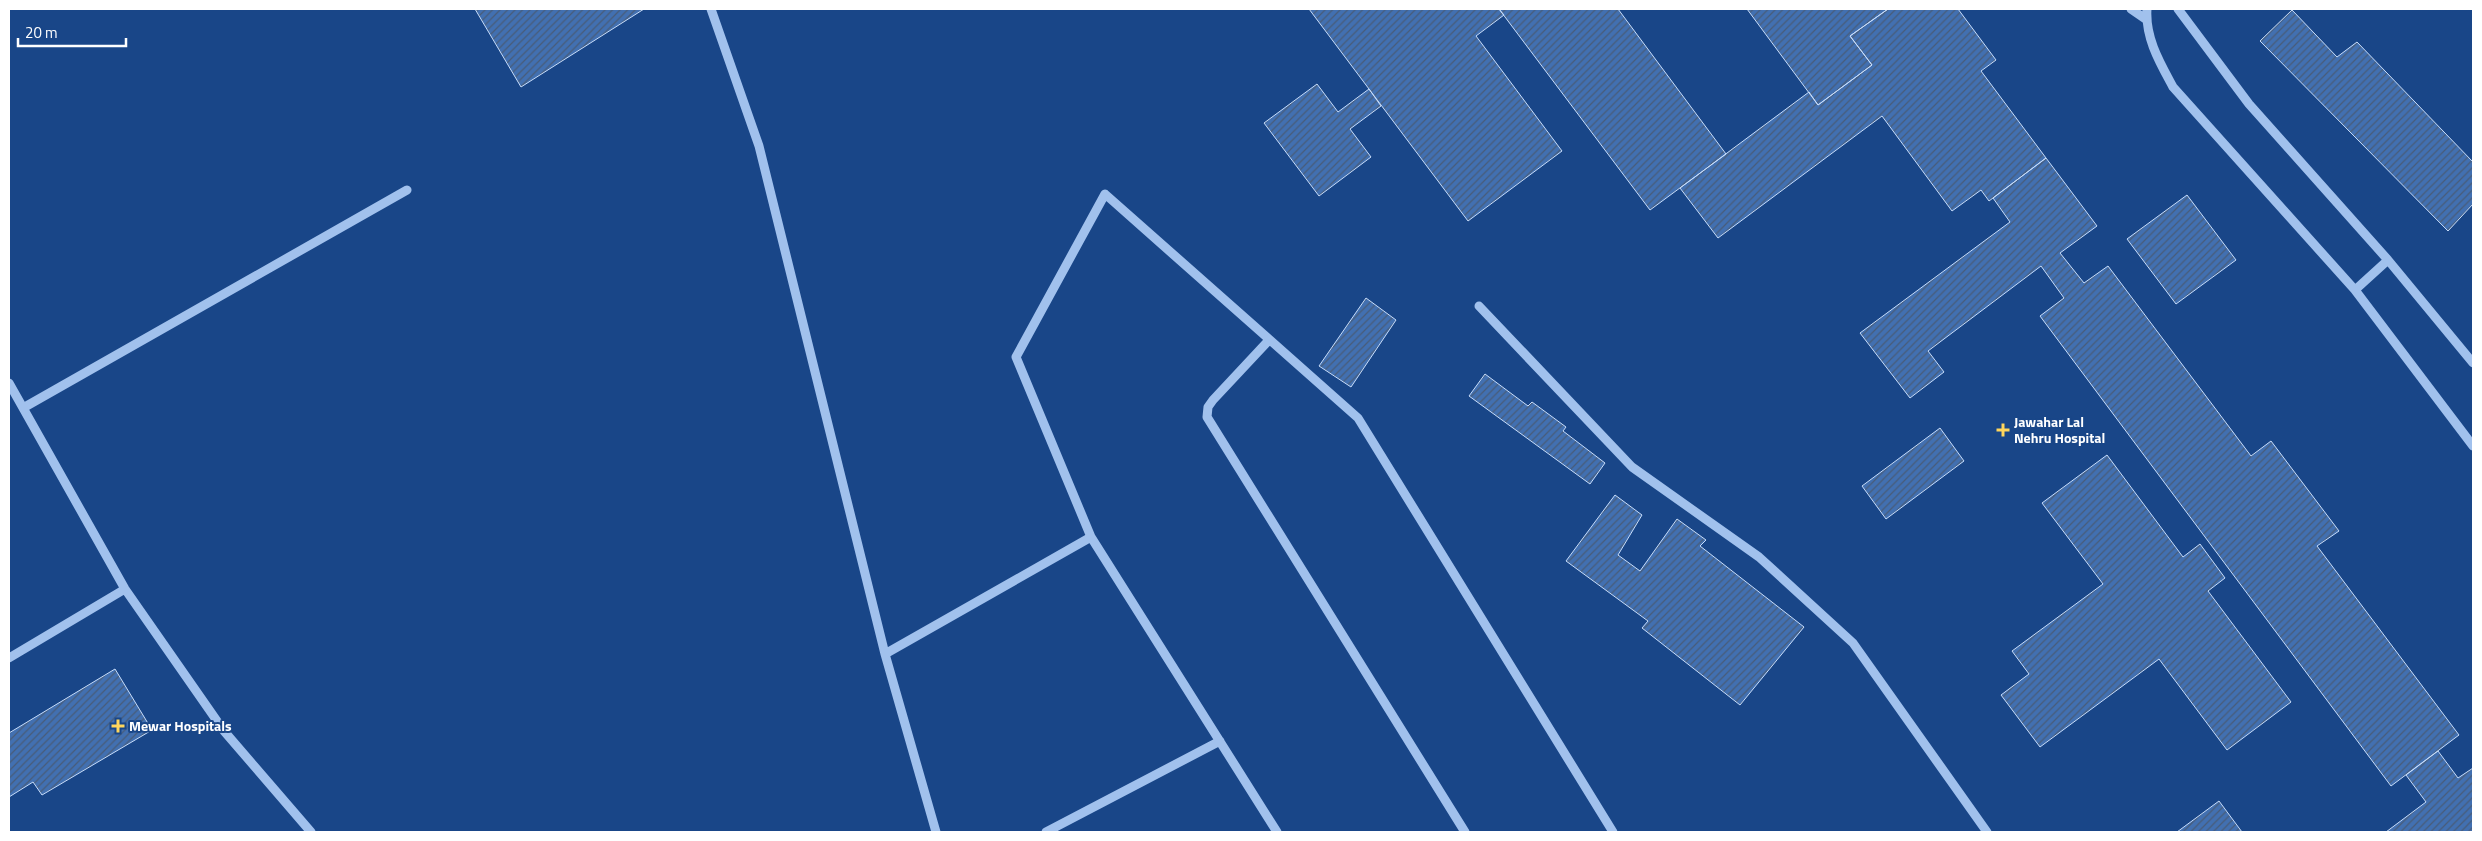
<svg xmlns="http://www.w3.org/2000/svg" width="2482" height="841" font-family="'Titillium Web',sans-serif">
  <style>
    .building { fill: url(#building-hatch); stroke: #c7dcf9 }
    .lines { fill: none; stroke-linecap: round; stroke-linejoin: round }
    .minor { stroke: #a1c1ed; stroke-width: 9 }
    .poi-dot { fill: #ffd65d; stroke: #194688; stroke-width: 2 }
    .labels { text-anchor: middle; stroke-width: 4; stroke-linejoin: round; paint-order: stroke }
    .poi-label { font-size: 14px; font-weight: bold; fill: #fff; stroke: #194688; text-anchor: start }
  </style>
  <defs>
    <pattern id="building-hatch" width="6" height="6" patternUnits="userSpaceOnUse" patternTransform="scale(1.25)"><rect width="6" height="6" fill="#4270b1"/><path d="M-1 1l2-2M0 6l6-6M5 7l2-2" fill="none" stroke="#485c79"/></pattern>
  </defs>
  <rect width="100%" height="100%" fill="#194688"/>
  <path class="building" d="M 475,9 L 644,9 L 521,87 Z
    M 1309,9 L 1499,9 L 1504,15 L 1476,36 L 1562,151 L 1468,221 Z
    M 1499,9 L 1618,9 L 1726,154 L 1650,210 Z
    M 1747,9 L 1888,9 L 1850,36 L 1872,65 L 1818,105 Z
    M 1888,9 L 1958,9 L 1996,60 L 1981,71 L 2046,158 L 1989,201 L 1981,190 L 1952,211 L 1882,116 L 1718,238 L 1680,188 L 1809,92 L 1818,105 L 1872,65 L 1850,36 Z
    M 2292,10 L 2337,57 L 2357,42 L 2473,162 L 2473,204 L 2448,231 L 2260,41 Z
    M 1317,84 L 1338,112 L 1369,89 L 1381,106 L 1350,129 L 1371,157 L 1319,196 L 1264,123 Z
    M 2046,158 L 2097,226 L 2060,253 L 2084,283 L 2108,266 L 2251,456 L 2271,441 L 2339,531 L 2317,546 L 2459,735 L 2391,786 L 2040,316 L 2064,298 L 2041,266 L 1928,351 L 1944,372 L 1910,398 L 1860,333 L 2010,222 L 1993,198 Z
    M 2187,195 L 2236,260 L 2176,304 L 2127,239 Z
    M 1366,298 L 1396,320 L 1351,387 L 1319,366 Z
    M 1485,374 L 1528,406 L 1532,402 L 1566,427 L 1563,431 L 1605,463 L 1590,484 L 1469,396 Z
    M 1940,428 L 1964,461 L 1886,519 L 1862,486 Z
    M 2107,455 L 2183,557 L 2200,544 L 2225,578 L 2208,591 L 2291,702 L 2227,750 L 2159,659 L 2040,747 L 2001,695 L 2029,674 L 2012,651 L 2103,584 L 2042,503 Z
    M 1615,495 L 1642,515 L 1618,555 L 1640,571 L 1677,519 L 1706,540 L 1700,546 L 1804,627 L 1740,705 L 1642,628 L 1648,621 L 1566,561 Z
    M 115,669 L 152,730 L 42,795 L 33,782 L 9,797 L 9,733 Z
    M 2438,751 L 2458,778 L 2473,768 L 2473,832 L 2386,832 L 2426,802 L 2406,775 Z
    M 2219,801 L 2242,832 L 2177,832 Z"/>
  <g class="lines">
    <path class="minor" d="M 711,9 L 759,146 L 885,654 L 936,832
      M 2131,9 L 2147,20
      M 2147,9 C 2145,38 2160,63 2173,87 L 2355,290 L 2473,446
      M 2178,9 L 2249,104 L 2388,260 L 2473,363
      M 2355,290 L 2388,260
      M 1479,306 L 1632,467 L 1759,557 L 1853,643 L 1987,832
      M 1269,340 L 1213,400 L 1208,407 L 1207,417 L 1465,832
      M 9,383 L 125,589 L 224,731 L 311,832
      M 23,408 L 407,190
      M 885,654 L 1091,537
      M 9,658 L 125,589
      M 1046,832 L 1220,741
      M 1277,832 L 1091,537 L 1016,357 L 1105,194 L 1358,418 L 1613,832"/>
  </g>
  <g class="poi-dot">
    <path d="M2000.5 422.5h5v5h5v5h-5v5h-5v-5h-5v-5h5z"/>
    <path d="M115.5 718.5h5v5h5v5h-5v5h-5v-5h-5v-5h5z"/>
  </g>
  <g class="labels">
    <g class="poi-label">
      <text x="2014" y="427">Jawahar Lal<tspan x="2014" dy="16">Nehru Hospital</tspan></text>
      <text x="129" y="731">Mewar Hospitals</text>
    </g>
  </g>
  <rect width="2482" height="841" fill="none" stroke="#ffffff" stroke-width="20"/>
  <path d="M18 38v8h108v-8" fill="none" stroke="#ffffff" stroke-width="2.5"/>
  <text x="25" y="38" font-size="15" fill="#ffffff" stroke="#194688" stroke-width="4" paint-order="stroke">20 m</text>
</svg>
